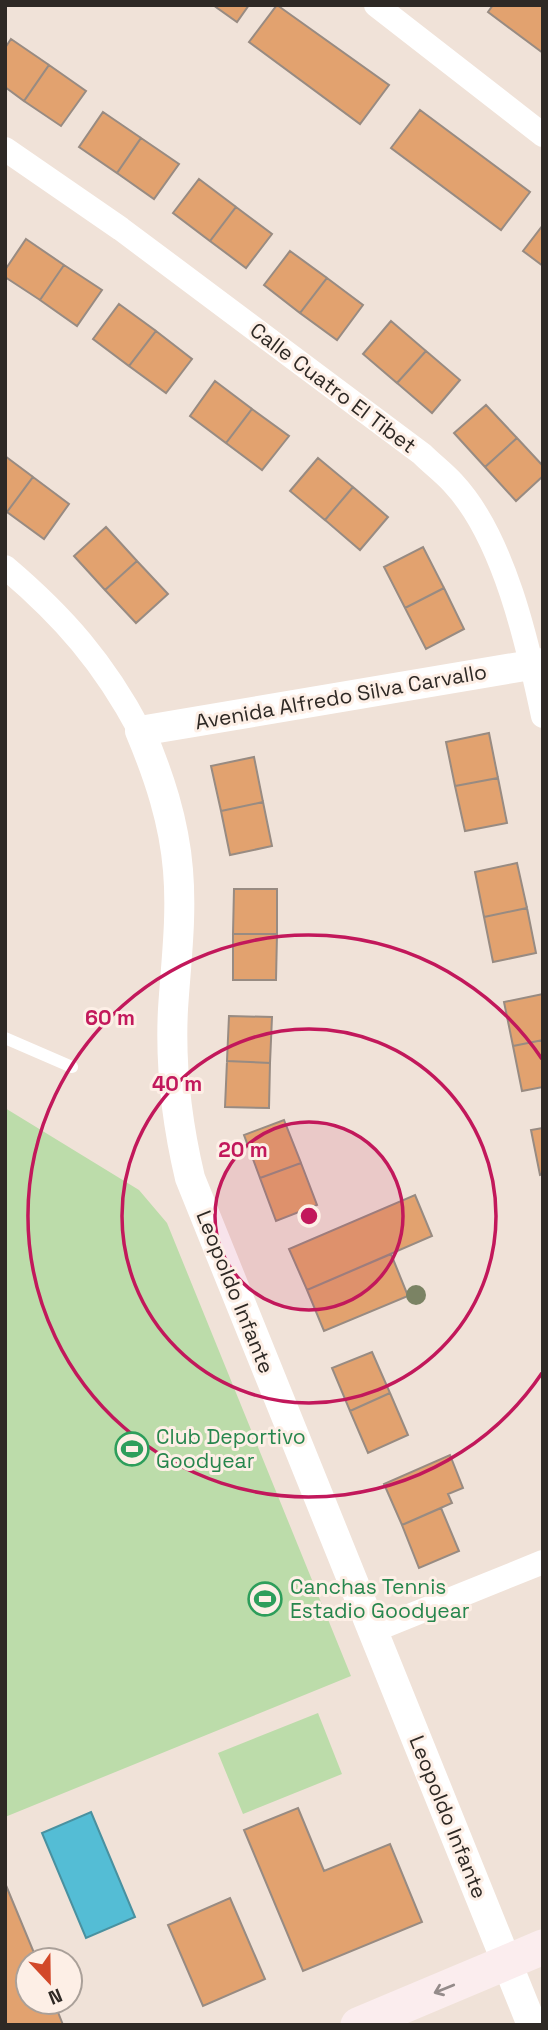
<svg xmlns="http://www.w3.org/2000/svg" width="548" height="2030" font-family="'Space Grotesk',sans-serif">
  <style>
    .green { fill: #bcdcaa }
    .water { fill: #54bdd5; stroke: #4991a0; stroke-width: 2 }
    .building { fill: #e2a26f; stroke: #988b82; stroke-width: 2 }
    .lines { fill: none; stroke-linecap: round; stroke-linejoin: round }
    .service { stroke: #fff; stroke-width: 12 }
    .minor { stroke: #fff; stroke-width: 24 }
    .tertiary { stroke: #fff; stroke-width: 30 }
    .secondary { stroke: #fbedee; stroke-width: 35 }
    .tree { fill: #7b8364 }
    .oneway { stroke: #948b8a }
    .ring { fill: none; stroke: #c2185b; stroke-width: 3.5 }
    .labels { text-anchor: middle; stroke-width: 6; stroke-linejoin: round; paint-order: stroke }
    .street-label { font-size: 21px; fill: #2e2925; stroke: #fdefe6 }
    .leisure-label { font-size: 21px; fill: #27864d; stroke: #fdefe6; text-anchor: start }
    .centre { fill: #c2185b; stroke: #fdefe6; stroke-width: 3.5 }
    .ring-label { font-size: 21px; text-anchor: middle; font-weight: bold; fill: #c2185b; stroke: #fdefe6; stroke-width: 6; stroke-linejoin: round; paint-order: stroke }
  </style>
  <rect width="100%" height="100%" fill="#f0e2d8"/>
  <path class="green" d="M 5,1108 L 139,1190 L 167,1223 L 351,1676 L 5,1817 Z
    M 318,1713 L 342,1774 L 243,1814 L 218,1753 Z"/>
  <path class="water" d="M 91,1812 L 135,1917 L 86,1938 L 42,1833 Z"/>
  <path class="building" d="M 213,5 L 249,5 L 237,22 Z
    M 277,5 L 389,85 L 360,124 L 249,42 Z
    M 493,5 L 543,5 L 543,53 L 488,12 Z
    M 11,39 L 49,65 L 24,101 L 5,87 L 5,48 Z
    M 49,65 L 86,91 L 61,126 L 24,101 Z
    M 420,110 L 530,192 L 501,230 L 391,148 Z
    M 103,112 L 141,138 L 117,173 L 79,147 Z
    M 141,138 L 179,164 L 154,199 L 117,173 Z
    M 199,179 L 236,207 L 210,241 L 173,213 Z
    M 236,207 L 272,234 L 246,268 L 210,241 Z
    M 543,225 L 543,266 L 523,251 Z
    M 26,239 L 64,265 L 40,300 L 5,277 L 5,270 Z
    M 290,251 L 327,278 L 300,313 L 264,285 Z
    M 64,265 L 102,290 L 77,326 L 40,300 Z
    M 327,278 L 363,305 L 337,340 L 300,313 Z
    M 119,304 L 156,331 L 129,366 L 93,339 Z
    M 391,321 L 426,351 L 397,383 L 363,354 Z
    M 156,331 L 192,359 L 166,393 L 129,366 Z
    M 426,351 L 460,380 L 432,413 L 397,383 Z
    M 215,381 L 252,409 L 226,443 L 190,416 Z
    M 486,405 L 517,438 L 485,467 L 454,433 Z
    M 252,409 L 289,436 L 262,470 L 226,443 Z
    M 517,438 L 543,466 L 543,476 L 516,501 L 485,467 Z
    M 5,456 L 33,477 L 7,512 L 5,510 Z
    M 318,458 L 353,487 L 325,520 L 290,491 Z
    M 33,477 L 69,504 L 44,539 L 7,512 Z
    M 353,487 L 388,517 L 360,550 L 325,520 Z
    M 106,527 L 137,561 L 105,590 L 74,556 Z
    M 423,547 L 444,588 L 405,608 L 384,567 Z
    M 137,561 L 168,594 L 136,623 L 105,590 Z
    M 444,588 L 464,629 L 426,649 L 405,608 Z
    M 489,733 L 498,778 L 455,786 L 446,742 Z
    M 254,757 L 263,802 L 221,811 L 211,766 Z
    M 498,778 L 507,823 L 465,831 L 455,786 Z
    M 263,802 L 272,846 L 230,855 L 221,811 Z
    M 517,863 L 527,908 L 484,917 L 475,872 Z
    M 234,889 L 277,889 L 277,934 L 233,934 Z
    M 527,908 L 536,953 L 493,962 L 484,917 Z
    M 233,934 L 277,934 L 276,980 L 233,980 Z
    M 543,994 L 543,1040 L 513,1046 L 504,1002 Z
    M 229,1016 L 272,1017 L 270,1063 L 227,1061 Z
    M 543,1040 L 543,1087 L 522,1091 L 513,1046 Z
    M 227,1061 L 270,1063 L 269,1108 L 225,1107 Z
    M 284,1120 L 301,1163 L 260,1178 L 244,1135 Z
    M 543,1128 L 543,1174 L 540,1175 L 531,1130 Z
    M 301,1163 L 317,1205 L 276,1221 L 260,1178 Z
    M 415,1195 L 432,1236 L 307,1290 L 289,1249 Z
    M 391,1254 L 408,1296 L 324,1331 L 307,1290 Z
    M 372,1352 L 390,1393 L 350,1411 L 332,1368 Z
    M 390,1393 L 408,1435 L 368,1453 L 350,1411 Z
    M 450,1455 L 463,1488 L 448,1494 L 452,1503 L 402,1525 L 384,1484 Z
    M 441,1508 L 459,1551 L 419,1568 L 402,1525 Z
    M 298,1808 L 324,1871 L 390,1844 L 422,1922 L 303,1971 L 244,1830 Z
    M 5,1883 L 37,1960 L 28,1960 L 28,2002 L 54,2002 L 63,2025 L 5,2025 Z
    M 230,1898 L 265,1979 L 203,2006 L 168,1925 Z"/>
  <g class="lines">
    <path class="service" d="M 5,1038 L 72,1067"/>
    <path class="minor" d="M 376,5 L 543,135
      M 5,149 L 121,229 L 422,454 C 432,464 444,473 453,483 C 504,537 528,645 543,716
      M 5,567 C 64,617 104,663 140,731
      M 372,1631 L 543,1562"/>
    <path class="tertiary" d="M 532,2025 L 190,1178 C 177,1123 170,1066 173,1009 C 176,962 182,917 178,870 C 174,821 159,776 140,731 L 543,663"/>
    <path class="secondary" d="M 358,2025 L 543,1947"/>
  </g>
  <circle class="tree" cx="416" cy="1295" r="10"/>
  <defs><path id="oneway-shaft" d="M-6 0H5M1.5-3L5.5 0L1.5 3" fill="none" stroke-width="1.6" stroke-linecap="round" stroke-linejoin="round" transform="scale(1.75)"/></defs>
  <use class="oneway" href="#oneway-shaft" transform="translate(444 1989) rotate(158)"/>
  <circle cx="309" cy="1216" r="94" fill="#c2185b" fill-opacity=".12"/>
  <g class="ring">
    <circle cx="309" cy="1216" r="94"/>
    <circle cx="309" cy="1216" r="187"/>
    <path d="M542 1373A281 281 0 1 1 542 1059"/>
  </g>
  <defs>
    <symbol id="stadium-ring" viewBox="-11 -11 22 22"><circle r="9.5" fill="#fdefe6" stroke="#2e9e5b" stroke-width="1.5"/><path d="M0-5a6.5 5 0 1 0 0 10a6.5 5 0 1 0 0-10ZM-3.5-1.8h7v3.6h-7Z" fill="#2e9e5b"/></symbol>
  </defs>
  <g fill-rule="evenodd">
    <use href="#stadium-ring" x="113" y="1430" width="38" height="38"/>
    <use href="#stadium-ring" x="246" y="1580" width="38" height="38"/>
  </g>
  <g class="labels">
    <g class="street-label">
      <text transform="translate(333 388) rotate(37)" y="7">Calle Cuatro El Tibet</text>
      <text transform="translate(341 697) rotate(-10)" y="7">Avenida Alfredo Silva Carvallo</text>
      <text transform="translate(235 1292) rotate(68)" y="7">Leopoldo Infante</text>
      <text transform="translate(448 1817) rotate(68)" y="7">Leopoldo Infante</text>
    </g>
    <g class="leisure-label">
      <text x="156" y="1444">Club Deportivo<tspan x="156" dy="24">Goodyear</tspan></text>
      <text x="290" y="1594">Canchas Tennis<tspan x="290" dy="24">Estadio Goodyear</tspan></text>
    </g>
  </g>
  <circle cx="309" cy="1216" r="10" class="centre"/>
  <g class="ring-label">
    <text x="110" y="1025">60 m</text>
    <text x="177" y="1091">40 m</text>
    <text x="243" y="1157">20 m</text>
  </g>
  <rect width="548" height="2030" fill="none" stroke="#2e2925" stroke-width="14"/>
  <g transform="translate(49 1981) rotate(158)"><circle r="33" fill="#fdefe6" stroke="#aaa099" stroke-width="2"/>
  <path d="M0-5L12 26L0 18L-12 26Z" fill="#d24829"/>
  <text y="-10" font-size="19" font-weight="bold" text-anchor="middle" fill="#2e2925">N</text>
  </g>
</svg>
